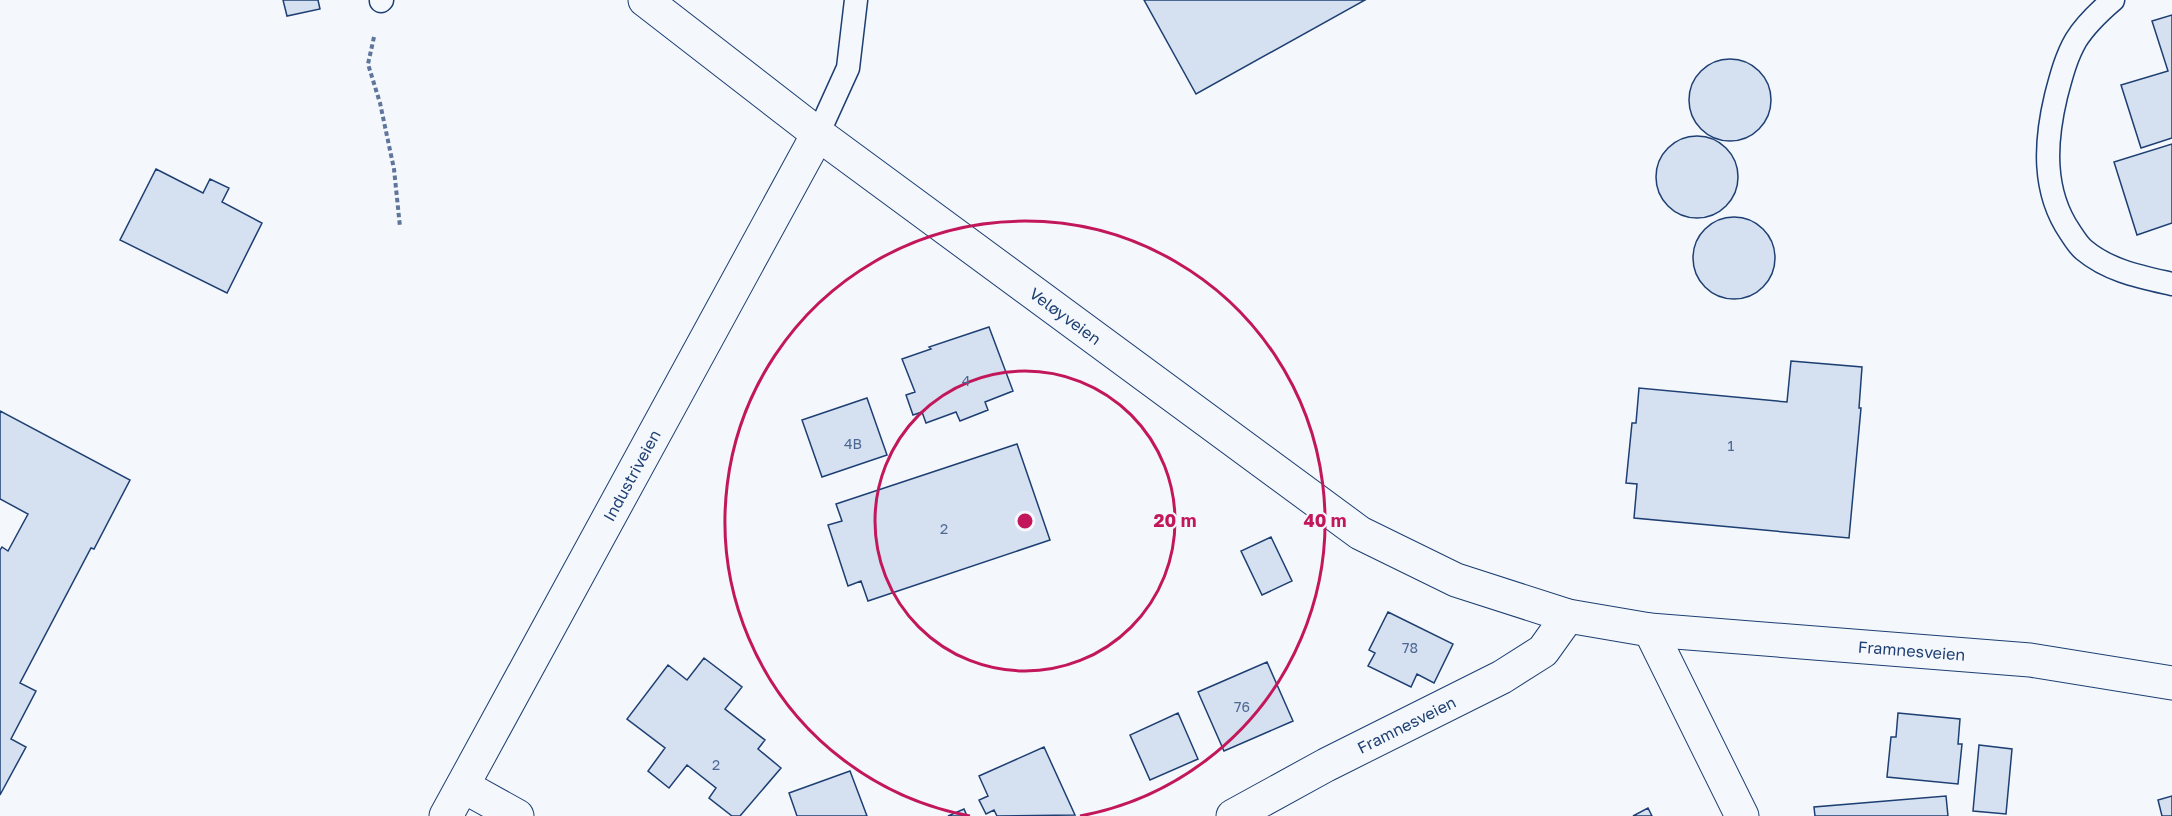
<svg xmlns="http://www.w3.org/2000/svg" width="2172" height="816" font-family="'Golos Text',sans-serif">
  <style>
    .building { fill: #d5e0f0; stroke: #1d3f73; stroke-width: 1.5 }
    .lines { fill: none; stroke-linecap: round; stroke-linejoin: round }
    .lane-casing { stroke: #1d3f73; stroke-width: 25 }
    .street-casing { stroke: #1d3f73; stroke-width: 35 }
    .secondary-casing { stroke: #1d3f73; stroke-width: 35 }
    .path { stroke: #5e769c; stroke-width: 4; stroke-dasharray: 4.5 3; stroke-linecap: butt }
    .lane { stroke: #f4f7fb; stroke-width: 22 }
    .street { stroke: #f4f7fb; stroke-width: 33 }
    .secondary { stroke: #f4f7fb; stroke-width: 33 }
    .ring { fill: none; stroke: #c2185b; stroke-width: 3 }
    .labels { text-anchor: middle; stroke-width: 4.5; stroke-linejoin: round; paint-order: stroke }
    .number-label { font-size: 14px; fill: #4b6792 }
    .street-label { font-size: 16px; fill: #1d3f73; stroke: #f4f7fb }
    .centre { fill: #c2185b; stroke: #f4f7fb; stroke-width: 3 }
    .ring-label { font-size: 18px; text-anchor: middle; font-weight: bold; fill: #c2185b; stroke: #f4f7fb; stroke-width: 4.5; stroke-linejoin: round; paint-order: stroke }
  </style>
  <rect width="100%" height="100%" fill="#f4f7fb"/>
  <path class="building" d="M 283,0 L 318,0 L 320,9 L 287,16 Z
    M 1144,0 L 1365,0 L 1196,94 Z
    M 2172,15 L 2172,138 L 2141,148 L 2121,85 L 2168,71 L 2152,21 Z
    M1689 100a41 41 0 1 1 82 0a41 41 0 1 1-82 0Z
    M1656 177a41 41 0 1 1 82 0a41 41 0 1 1-82 0Z
    M 2172,144 L 2172,223 L 2137,235 L 2114,162 Z
    M 156,169 L 203,193 L 210,179 L 229,188 L 222,202 L 262,223 L 227,293 L 120,240 Z
    M1693 258a41 41 0 1 1 82 0a41 41 0 1 1-82 0Z
    M 989,327 L 1013,391 L 985,402 L 988,410 L 960,421 L 956,412 L 926,423 L 922,412 L 913,415 L 906,395 L 915,392 L 902,359 L 931,349 L 929,347 Z
    M 1791,361 L 1862,367 L 1859,408 L 1861,408 L 1849,538 L 1634,518 L 1637,484 L 1626,483 L 1632,423 L 1636,423 L 1639,388 L 1787,402 Z
    M 867,398 L 887,455 L 822,477 L 802,420 Z
    M 0,411 L 130,480 L 94,549 L 91,548 L 20,683 L 36,691 L 11,739 L 26,747 L 0,795 L 0,550 L 2,547 L 8,551 L 28,514 L 0,499 Z
    M 1017,444 L 1050,540 L 868,601 L 861,581 L 848,586 L 828,525 L 842,521 L 836,504 Z
    M 1271,537 L 1292,581 L 1262,595 L 1241,551 Z
    M 1388,612 L 1453,644 L 1434,683 L 1417,674 L 1411,687 L 1368,666 L 1375,653 L 1369,650 Z
    M 704,658 L 742,687 L 725,709 L 765,740 L 758,749 L 781,768 L 740,816 L 732,816 L 709,798 L 716,788 L 687,765 L 669,788 L 648,771 L 665,748 L 627,719 L 668,665 L 687,680 Z
    M 1267,662 L 1293,721 L 1224,751 L 1198,692 Z
    M 1178,713 L 1198,759 L 1150,780 L 1130,735 Z
    M 1898,713 L 1960,719 L 1958,744 L 1962,744 L 1958,784 L 1887,777 L 1891,737 L 1896,737 Z
    M 1979,745 L 2012,749 L 2006,814 L 1973,811 Z
    M 1044,747 L 1075,815 L 997,816 L 994,810 L 986,814 L 979,800 L 988,796 L 979,776 Z
    M 850,771 L 867,816 L 797,816 L 789,793 Z
    M 1946,796 L 1948,816 L 1815,816 L 1814,807 Z
    M 2172,796 L 2172,816 L 2162,816 L 2158,800 Z
    M 1648,808 L 1652,816 L 1633,816 Z
    M 964,809 L 967,816 L 948,816 Z"/>
  <g class="lines">
    <defs>
      <path id="lane" d="M 2113,0 C 2099,12 2086,24 2076,40 C 2066,57 2061,77 2056,96 C 2045,142 2042,191 2070,232 C 2074,238 2078,245 2084,250 C 2109,271 2141,277 2172,284
        M 381,1 L 382,0
        M 818,134 L 848,68 L 856,0"/>
      <g id="street">
        <path d="M 1650,630 L 1742,816"/>
        <path d="M 463,786 L 517,816"/>
        <path id="s1" d="M 446,816 L 818,134"/>
        <path id="s2" d="M 1233,816 L 1326,765 L 1502,677 L 1543,651 L 1568,616"/>
      </g>
      <g id="secondary">
        <path id="s3" d="M 645,0 L 818,134 L 1360,533 L 1456,580 L 1568,616 L 1650,630 L 2030,660 L 2172,683"/>
      </g>
    </defs>
    <use href="#lane" class="lane-casing"/>
    <use href="#street" class="street-casing"/>
    <use href="#secondary" class="secondary-casing"/>
    <path class="path" d="M 374,37 L 368,64 L 380,103 L 394,169 L 400,227"/>
    <use href="#lane" class="lane"/>
    <use href="#street" class="street"/>
    <use href="#secondary" class="secondary"/>
  </g>
  <g class="ring">
    <circle cx="1025" cy="521" r="150"/>
    <path d="M970 816A300 300 0 1 1 1080 816"/>
  </g>
  <g class="labels">
    <g class="number-label">
      <text x="966" y="386">4</text>
      <text x="853" y="449">4B</text>
      <text x="1731" y="451">1</text>
      <text x="944" y="534">2</text>
      <text x="1410" y="653">78</text>
      <text x="1242" y="712">76</text>
      <text x="716" y="770">2</text>
    </g>
    <g class="street-label">
      <text dy="6" stroke="none"><textPath href="#s3" startOffset="526">Veløyveien</textPath></text>
      <text dy="6" stroke="none"><textPath href="#s1" startOffset="388">Industriveien</textPath></text>
      <text dy="6" stroke="none"><textPath href="#s3" startOffset="1462">Framnesveien</textPath></text>
      <text dy="6" stroke="none"><textPath href="#s2" startOffset="196">Framnesveien</textPath></text>
    </g>
  </g>
  <circle cx="1025" cy="521" r="9" class="centre"/>
  <g class="ring-label">
    <text x="1175" y="527">20 m</text>
    <text x="1325" y="527">40 m</text>
  </g>
</svg>
